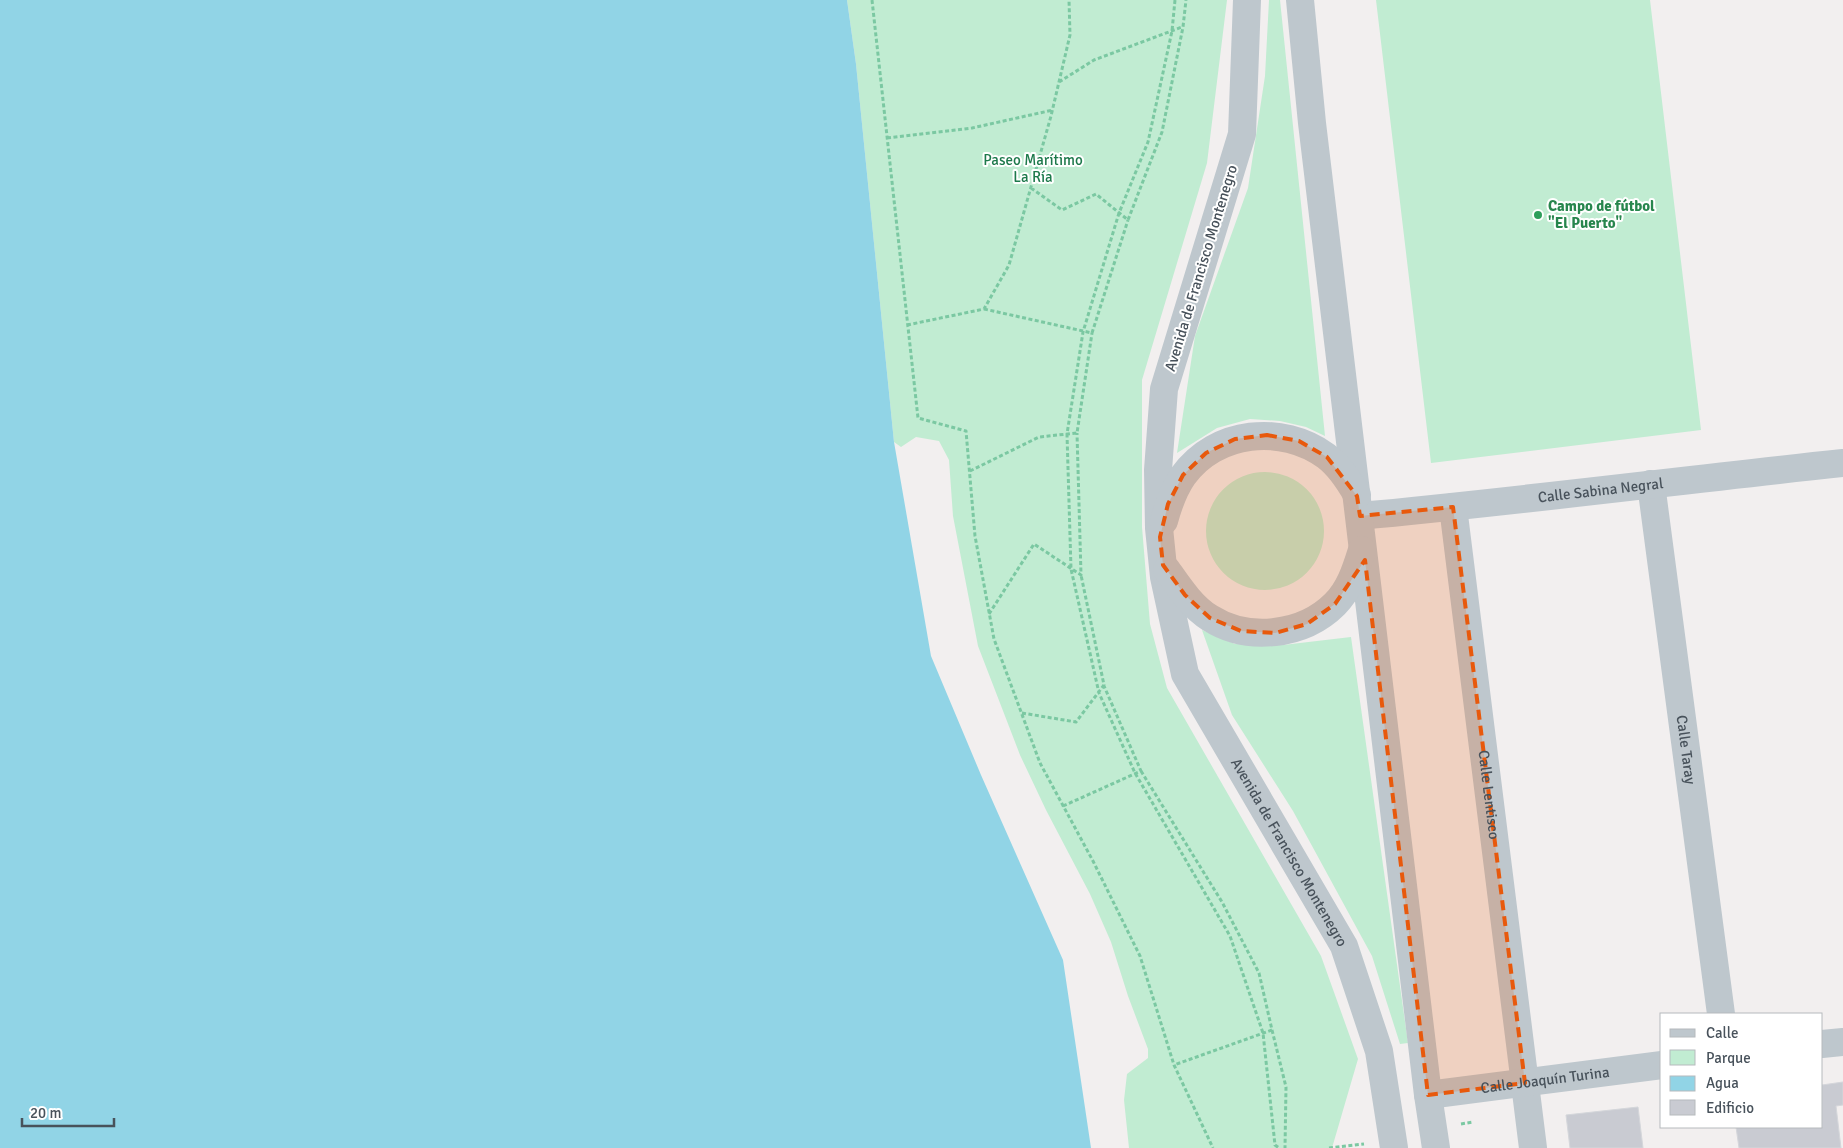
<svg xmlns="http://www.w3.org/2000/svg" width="1843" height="1148" font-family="Signika,sans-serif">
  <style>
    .green { fill: #c1ecd2 }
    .water { fill: #91d4e6 }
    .building { fill: #c9cbd2; stroke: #d4d6da }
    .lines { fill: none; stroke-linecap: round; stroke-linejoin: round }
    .path { stroke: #7bc8a2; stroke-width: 3; stroke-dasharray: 4 2.5; stroke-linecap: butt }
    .minor { stroke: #bec7cd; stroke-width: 28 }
    .tertiary { stroke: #bec7cd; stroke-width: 28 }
    .marked { fill: #e8590c; fill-opacity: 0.2; stroke: #e8590c; stroke-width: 4; stroke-dasharray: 10 6; stroke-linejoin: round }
    .leisure-dot { fill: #2e9e5b; stroke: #fff; stroke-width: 2 }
    .labels { text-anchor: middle; stroke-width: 4; stroke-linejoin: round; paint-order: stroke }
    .park-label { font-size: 15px; fill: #1d794b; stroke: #fff }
    .leisure-label { font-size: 15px; font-weight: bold; fill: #27864d; stroke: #fff; text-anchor: start }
    .street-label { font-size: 15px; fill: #48525b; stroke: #fff }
  </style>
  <rect width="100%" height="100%" fill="#f2efef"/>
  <path class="green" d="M 847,0 L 1227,0 L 1207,163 L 1142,380 L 1142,527 L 1150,624 L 1167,688 L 1321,956 L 1358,1059 L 1332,1148 L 1129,1148 L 1124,1100 L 1127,1074 L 1148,1058 L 1148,1049 L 1128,996 L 1111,942 L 1090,894 L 1046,810 L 1020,755 L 978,646 L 953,516 L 949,460 L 939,441 L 916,437 L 901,447 L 894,442 L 856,64 Z
    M 1269,0 L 1280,0 L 1325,436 L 1306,427 L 1280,421 L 1250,419 L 1217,428 L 1177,453 L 1195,336 L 1248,188 L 1265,76 Z
    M 1376,0 L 1650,0 L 1701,430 L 1431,463 Z
    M1206 531a59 59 0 1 1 118 0a59 59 0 1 1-118 0Z
    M 1202,630 L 1235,644 L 1283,645 L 1351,637 L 1408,1043 L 1400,1044 L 1372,956 L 1293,811 L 1232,715 Z"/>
  <path class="water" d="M 0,0 L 847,0 L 856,64 L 894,442 L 931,656 L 981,775 L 1063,960 L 1091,1148 L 0,1148 Z"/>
  <path class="building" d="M 1843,1082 L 1843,1105 L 1836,1106 L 1841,1148 L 1739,1148 L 1736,1127 L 1822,1127 L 1822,1085 Z
    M 1638,1107 L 1643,1148 L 1570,1148 L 1566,1115 Z"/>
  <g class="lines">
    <path class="path" d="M 872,0 L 918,418 L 966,431 L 975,536 L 994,639 L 1040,763 L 1093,861 L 1140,956 L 1174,1065 L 1213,1148
      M 1175,0 L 1172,31 L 1148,142 L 1119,213 L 1083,332 L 1067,434 L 1071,569 L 1099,693 L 1135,773 L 1230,936 L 1263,1033 L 1275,1145 L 1279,1148
      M 1059,82 L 1094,60 L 1182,27
      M 887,138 L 972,128 L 1053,110
      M 1031,188 L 1062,210 L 1096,194 L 1128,220 L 1162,132 L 1183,27 L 1186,0
      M 984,309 L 1092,333 L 1128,220
      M 907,325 L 984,309 L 1009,265 L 1051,116 L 1070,35 L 1069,0
      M 970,471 L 1039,437 L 1077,433 L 1092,333
      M 989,614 L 1034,544 L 1081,575 L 1077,433
      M 1022,713 L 1076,722 L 1104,685 L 1081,575
      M 1141,771 L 1222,902 L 1259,973 L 1272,1030 L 1174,1065
      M 1063,806 L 1141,771 L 1104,686
      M 1272,1030 L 1286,1087 L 1285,1148
      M 1461,1124 L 1473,1122
      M 1329,1148 L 1364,1144"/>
    <g class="minor">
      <path id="s1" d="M 1651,484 L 1721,1014"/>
      <path id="s2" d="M 1453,507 L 1533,1148"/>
      <path id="s3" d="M 1360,516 C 1521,501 1682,480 1843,463"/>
      <path d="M 1822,1044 L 1843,1042"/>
      <path id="s4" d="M 1428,1095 L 1662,1065"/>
    </g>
    <g class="tertiary">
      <path id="s5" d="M 1247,0 L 1242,134 L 1164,389 L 1158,470 L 1159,528 L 1164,577 L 1185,674 L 1344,946 L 1379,1051 L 1394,1148"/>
      <path d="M 1300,0 L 1312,123 L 1428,1095 L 1436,1148"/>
      <path d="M 1164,521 C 1168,506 1174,489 1183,476 C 1216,430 1282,424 1326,456 C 1338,465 1349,481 1357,495"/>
      <path d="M 1167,570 C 1179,587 1192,607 1210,618 C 1248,642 1303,636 1335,604 C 1350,589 1356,569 1362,550"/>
    </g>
  </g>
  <path class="marked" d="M 1267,435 L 1299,441 L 1327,457 L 1357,496 L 1360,516 L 1453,507 L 1525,1083 L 1428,1095 L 1365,560 L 1335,604 L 1307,624 L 1275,633 L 1241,631 L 1210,618 L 1185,595 L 1163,565 L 1160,537 L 1168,504 L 1183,475 L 1206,453 L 1235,439 Z"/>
  <circle class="leisure-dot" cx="1538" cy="215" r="5"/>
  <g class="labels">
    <g class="park-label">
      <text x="1033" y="165">Paseo Marítimo<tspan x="1033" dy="17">La Ría</tspan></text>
    </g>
    <g class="leisure-label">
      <text x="1548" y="211">Campo de fútbol<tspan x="1548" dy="17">"El Puerto"</tspan></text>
    </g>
    <g class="street-label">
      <text transform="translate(1201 268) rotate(-73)" y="5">Avenida de Francisco Montenegro</text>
      <text dy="5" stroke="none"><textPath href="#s3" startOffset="242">Calle Sabina Negral</textPath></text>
      <text dy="5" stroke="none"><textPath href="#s1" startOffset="268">Calle Taray</textPath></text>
      <text dy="5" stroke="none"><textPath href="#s2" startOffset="290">Calle Lentisco</textPath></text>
      <text dy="5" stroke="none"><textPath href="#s5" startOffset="895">Avenida de Francisco Montenegro</textPath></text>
      <text dy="5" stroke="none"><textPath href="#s4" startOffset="118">Calle Joaquín Turina</textPath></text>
    </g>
  </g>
  <rect x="1660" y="1013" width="162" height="115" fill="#ffffff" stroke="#b6babd"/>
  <rect x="1670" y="1029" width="25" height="8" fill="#bec7cd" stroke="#b6babd"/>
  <text x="1706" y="1038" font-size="15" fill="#48525b">Calle</text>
  <rect x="1670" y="1050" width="25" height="15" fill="#c1ecd2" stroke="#b6babd"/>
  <text x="1706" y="1063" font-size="15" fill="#48525b">Parque</text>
  <rect x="1670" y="1076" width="25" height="15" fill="#91d4e6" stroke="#b6babd"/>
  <text x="1706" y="1088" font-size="15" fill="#48525b">Agua</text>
  <rect x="1670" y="1100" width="25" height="15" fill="#c9cbd2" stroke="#b6babd"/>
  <text x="1706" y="1113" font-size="15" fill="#48525b">Edificio</text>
  <path d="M22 1118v8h92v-8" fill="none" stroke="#48525b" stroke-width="2.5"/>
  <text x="30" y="1118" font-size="15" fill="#48525b" stroke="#ffffff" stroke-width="4" paint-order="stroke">20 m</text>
</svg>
